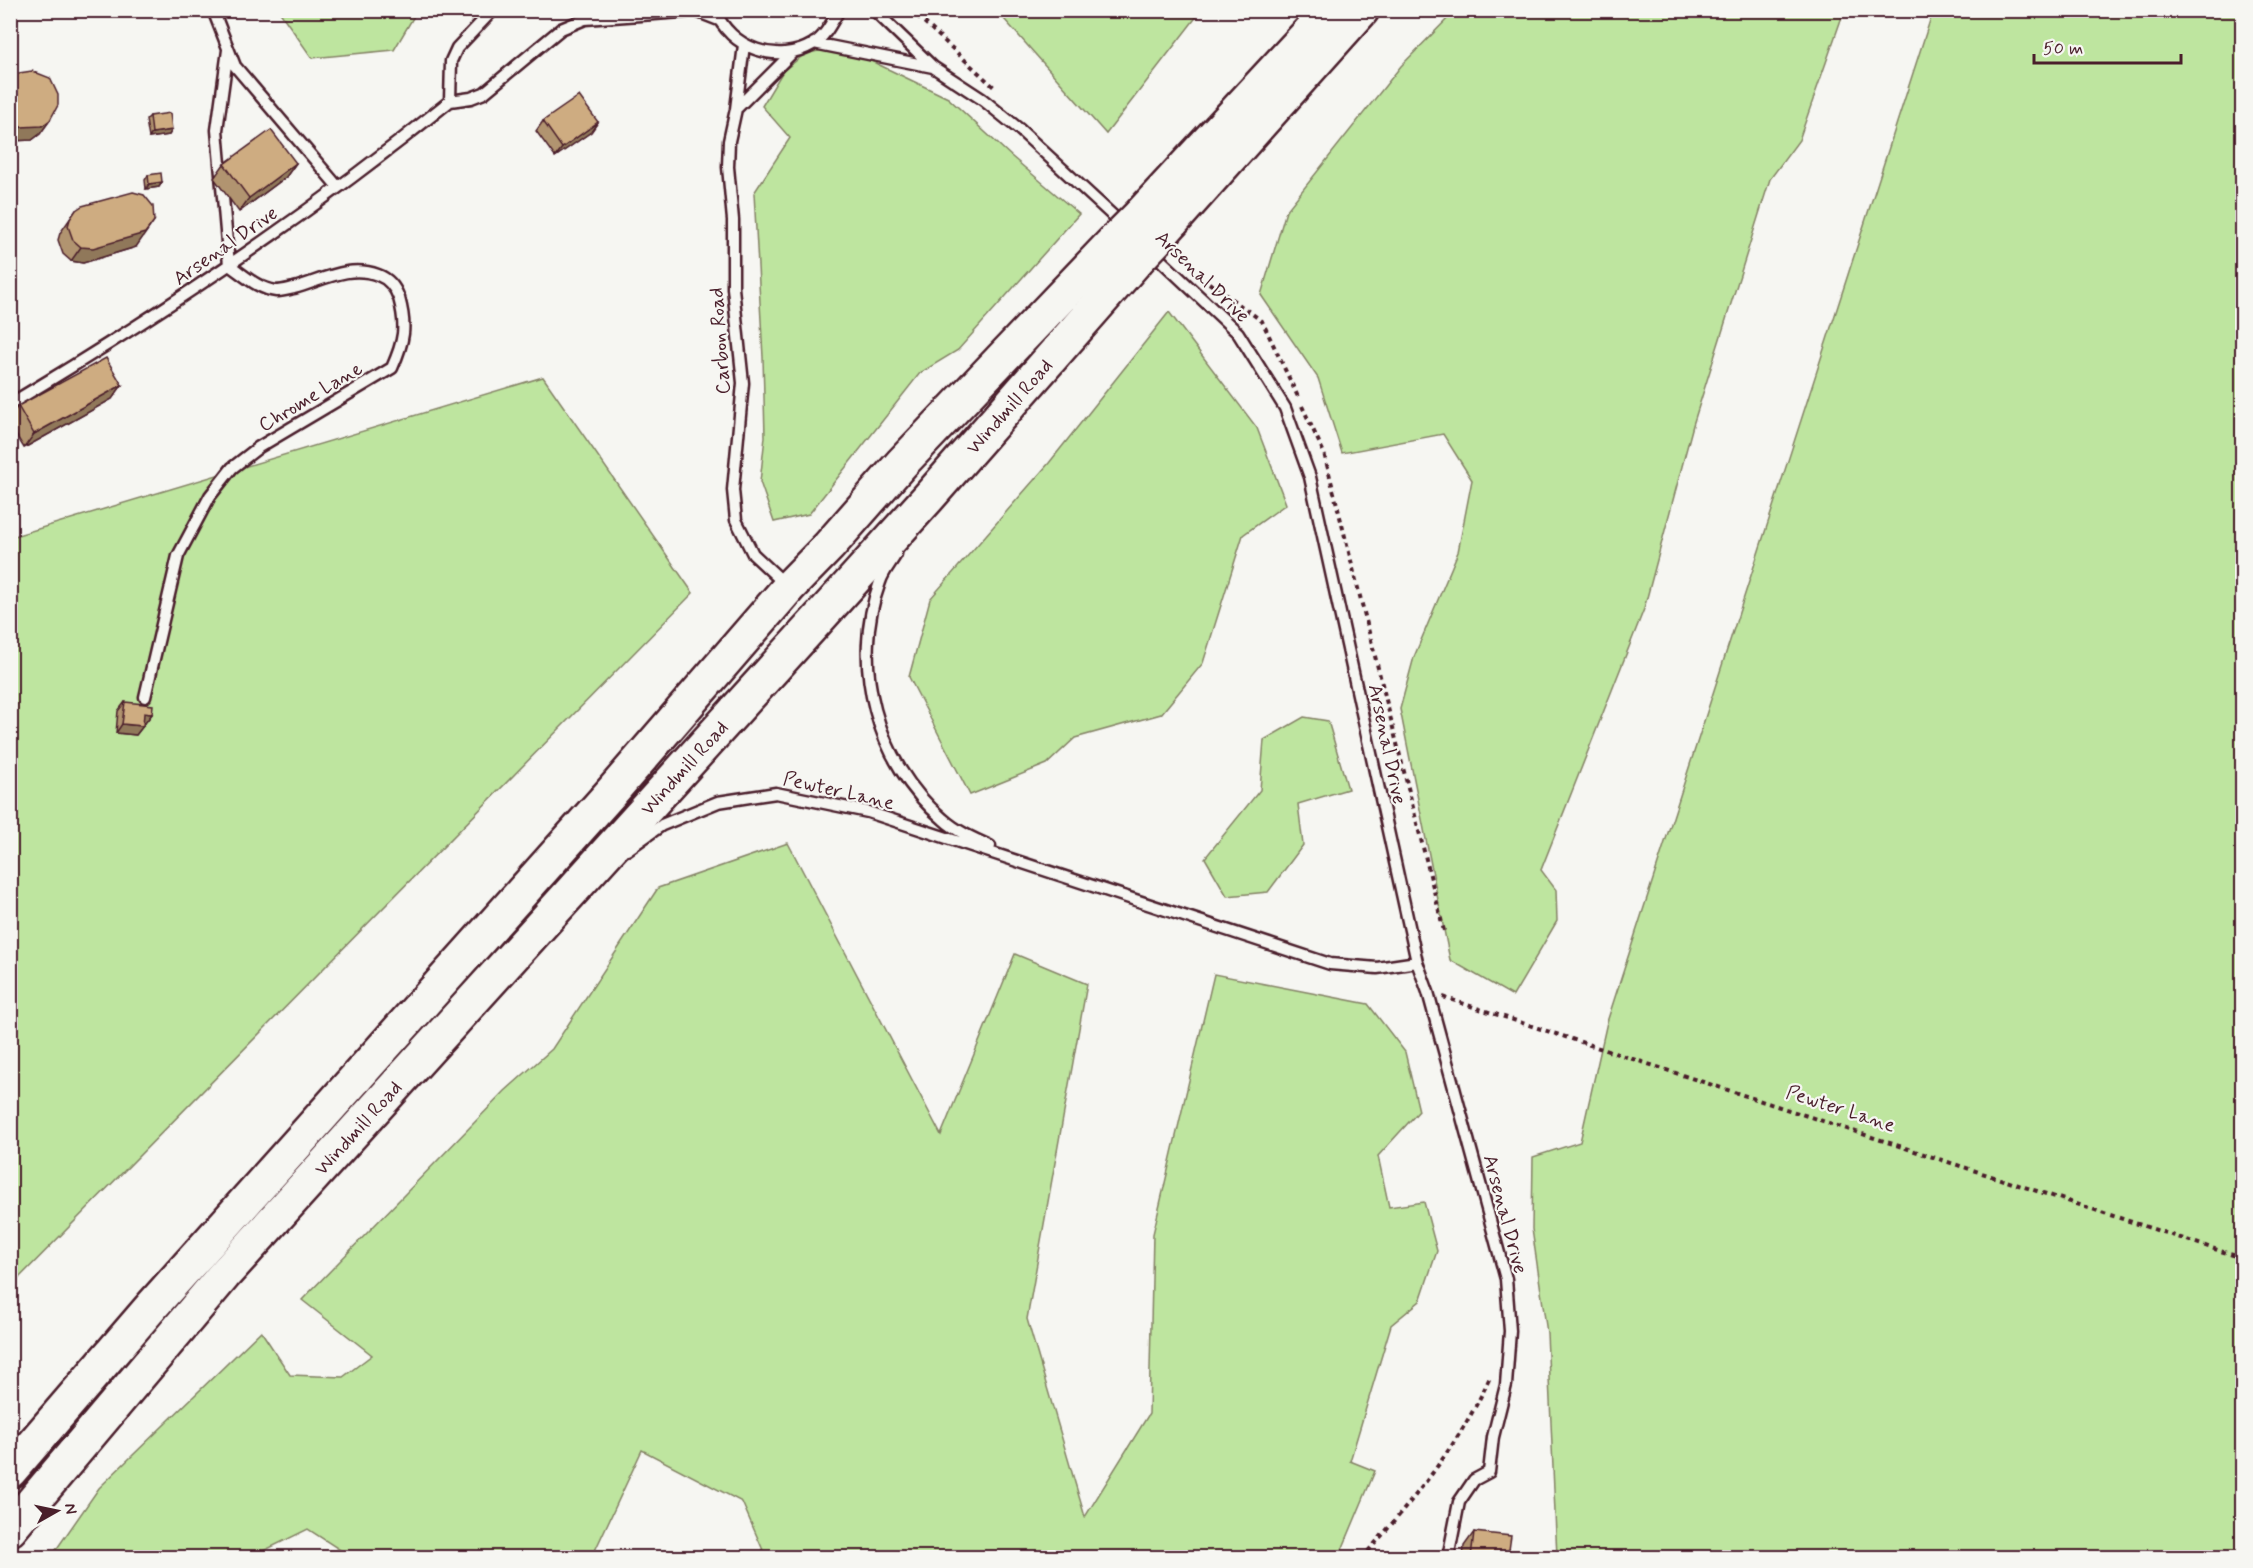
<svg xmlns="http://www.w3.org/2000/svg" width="2253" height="1568" font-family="Mynerve,sans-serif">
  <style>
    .green { fill: #bee59f; stroke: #848265; stroke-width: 1.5 }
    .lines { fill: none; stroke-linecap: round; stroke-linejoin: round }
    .lane-casing { stroke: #4a1f2b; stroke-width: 15 }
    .highway-casing { stroke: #4a1f2b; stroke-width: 38 }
    .path { stroke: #4a1f2b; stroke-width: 4; stroke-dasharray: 4.5 4.5; stroke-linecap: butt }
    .lane { stroke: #f6f6f2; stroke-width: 10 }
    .highway { stroke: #f6f6f2; stroke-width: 33 }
    .highway-bridge-casing { stroke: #4a1f2b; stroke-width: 38; stroke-linecap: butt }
    .highway-bridge { stroke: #f6f6f2; stroke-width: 33 }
    .wall { fill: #b1946f; stroke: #4a1f2b; stroke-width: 1.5 }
    .shaded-wall { fill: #90785a; stroke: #4a1f2b; stroke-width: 1.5 }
    .building { fill: #ceac81; stroke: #4a1f2b; stroke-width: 1.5 }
    .labels { text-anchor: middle; stroke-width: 4.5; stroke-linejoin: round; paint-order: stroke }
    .street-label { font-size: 20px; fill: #4a1f2b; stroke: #f6f6f2 }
  </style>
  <rect width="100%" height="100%" fill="#f6f6f2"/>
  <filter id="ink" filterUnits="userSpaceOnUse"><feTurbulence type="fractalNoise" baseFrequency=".0167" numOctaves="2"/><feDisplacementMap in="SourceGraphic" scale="12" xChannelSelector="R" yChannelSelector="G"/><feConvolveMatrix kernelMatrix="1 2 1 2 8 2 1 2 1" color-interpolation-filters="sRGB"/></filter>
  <g filter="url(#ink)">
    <path class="green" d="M 279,11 L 417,11 L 394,50 L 312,58 Z
      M 997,11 L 1201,11 L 1106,134 Z
      M 1455,11 L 1844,11 L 1799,140 L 1770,179 L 1693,425 L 1644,609 L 1541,870 L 1556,890 L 1557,921 L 1513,996 L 1450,960 L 1400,709 L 1414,657 L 1458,552 L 1472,480 L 1443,434 L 1342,453 L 1318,378 L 1261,295 L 1286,211 L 1401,66 Z
      M 1933,11 L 2242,11 L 2242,1557 L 1557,1557 L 1547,1333 L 1532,1229 L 1533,1157 L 1580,1142 L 1607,1022 Z
      M 840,46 L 948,98 L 1011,156 L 1079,214 L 958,350 L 920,373 L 809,514 L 774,522 L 760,482 L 765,437 L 763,357 L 754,193 L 790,138 L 762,106 L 783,71 L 805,54 Z
      M 1169,312 L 1257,428 L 1286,504 L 1243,535 L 1203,663 L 1161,714 L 1075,738 L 1047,764 L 970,795 L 909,677 L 930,599 L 1049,463 Z
      M 543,377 L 693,593 L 11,1286 L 11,537 Z
      M 1304,717 L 1328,721 L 1348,789 L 1298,804 L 1303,845 L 1268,892 L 1227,896 L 1205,858 L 1260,790 L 1264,740 Z
      M 788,843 L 941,1135 L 1015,954 L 1087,984 L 1027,1319 L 1085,1517 L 1149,1414 L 1153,1234 L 1214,974 L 1368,1004 L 1405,1052 L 1419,1111 L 1378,1156 L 1389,1207 L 1424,1202 L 1437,1251 L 1420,1301 L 1391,1325 L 1350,1461 L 1375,1471 L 1339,1557 L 766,1557 L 742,1502 L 642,1450 L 592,1557 L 351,1557 L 308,1529 L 251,1557 L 51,1557 L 99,1488 L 261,1331 L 290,1375 L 343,1377 L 372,1355 L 302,1300 L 505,1091 L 552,1049 L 658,888 Z"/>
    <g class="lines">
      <defs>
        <path id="lane" d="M 213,10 L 235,66 L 338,187
          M 715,10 C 730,49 778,65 813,44 C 825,37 832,22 839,10
          M 874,10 L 933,67 L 982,99 L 1019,129 L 1124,226
          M 814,43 L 933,67
          M 744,45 L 736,109 L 729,141 L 728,167 L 733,220 L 733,288 L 743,383 L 733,490 L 736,520 L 753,554 L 786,585
          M 450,101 L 471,98 L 484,93 L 561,29 L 585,19 L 696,11 L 719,20
          M 736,109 L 793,52
          M 1151,251 L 1238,333 L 1285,408 L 1310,477 L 1417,962 L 1428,992 L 1506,1279 L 1510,1331 L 1506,1385 L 1493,1437 L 1489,1472 L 1474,1480 L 1459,1502 L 1448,1558
          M 10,404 C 163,313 312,213 450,101 L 451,61 L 457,48 L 493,10
          M 896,554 C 891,563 883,572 880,582 C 850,663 876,763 943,819 C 956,831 974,839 990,846
          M 145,697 L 178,556 L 210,496 L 232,468 L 259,447 L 392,368 C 404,341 407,327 399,298 C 395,287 389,279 378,275 C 349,264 323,280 294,288 C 289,289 282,291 276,291 C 258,289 244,275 229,265 L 217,130 L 228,50
          M 627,850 L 662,825 L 718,802 L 776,793 L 868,812 L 1330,964 L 1377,968 L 1417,962"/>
        <g id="highway">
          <path d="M 1139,216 L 1330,10"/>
          <path d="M 1157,239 L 1362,10"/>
          <path d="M 10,1471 L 152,1306 L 610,794 L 789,587 L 829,546 L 902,463 L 1116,239"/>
          <path id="s1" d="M 10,1529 L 224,1275 L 928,498 L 1137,260"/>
        </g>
      </defs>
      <use href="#lane" class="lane-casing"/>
      <use href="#highway" class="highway-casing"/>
      <path class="path" d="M 911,10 L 996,89
        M 1209,283 L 1262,321 L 1299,399
        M 1302,406 L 1324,453 L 1445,935
        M 1443,997 L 2242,1258
        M 1362,1558 C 1412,1502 1460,1444 1491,1375"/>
      <use href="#lane" class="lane"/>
      <use href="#highway" class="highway"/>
      <defs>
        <path id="highway-bridge" d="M 1116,239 L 1139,216
          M 1137,260 L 1157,239"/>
      </defs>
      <use href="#highway-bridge" class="highway-bridge-casing"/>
      <use href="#highway-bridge" class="highway-bridge"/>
    </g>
    <path class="wall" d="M 10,79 L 50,120 L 40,134 L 32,140 L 10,141 Z
      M 150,116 L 172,130 L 169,135 L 149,138 L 146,120 Z
      M 543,121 L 598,122 L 591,132 L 555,157 L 536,131 Z
      M 296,163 L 286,177 L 239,212 L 214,178 L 224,164 Z
      M 148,175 L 162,182 L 159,187 L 146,189 L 145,180 Z
      M 76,210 L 136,247 L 83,263 L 71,261 L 63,254 L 58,240 L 60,233 Z
      M 122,385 L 112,399 L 24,448 L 10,425 L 10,417 L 18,406 Z
      M 125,702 L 152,714 L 145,723 L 143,723 L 143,726 L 136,735 L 116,733 L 118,711 Z
      M 1474,1532 L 1508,1557 L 1463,1557 L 1464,1546 Z"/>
    <path class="shaded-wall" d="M 50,120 L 40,134 L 32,140 L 11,141 L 21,127 Z
      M 598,122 L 591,132 L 555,157 L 562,148 Z
      M 172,130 L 169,135 L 149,138 L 152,133 Z
      M 296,163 L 286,177 L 239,212 L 249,198 Z
      M 162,182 L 159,187 L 146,189 L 149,184 Z
      M 154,221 L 136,247 L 83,263 L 71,261 L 81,247 Z
      M 122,385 L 112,399 L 24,448 L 34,434 Z
      M 144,713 L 152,714 L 145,723 L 137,723 Z
      M 122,724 L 143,726 L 136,735 L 116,733 Z"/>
    <path class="building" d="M 32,71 L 50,78 L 58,95 L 58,105 L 50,120 L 42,126 L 21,127 L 10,119 L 10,79 L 19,73 Z
      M 579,96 L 598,122 L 562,148 L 543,121 Z
      M 170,113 L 172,130 L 152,133 L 150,116 Z
      M 271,130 L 296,163 L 249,198 L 224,164 Z
      M 161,173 L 162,182 L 149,184 L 148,175 Z
      M 133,192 L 144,195 L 153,206 L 154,221 L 145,233 L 93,248 L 81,247 L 73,240 L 68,226 L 70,219 L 76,210 L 82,206 Z
      M 106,358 L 122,385 L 34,434 L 18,406 Z
      M 125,702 L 153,705 L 152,714 L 144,713 L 143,726 L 122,724 Z
      M 1474,1532 L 1511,1536 L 1508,1557 L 1471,1557 Z"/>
  </g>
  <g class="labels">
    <g class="street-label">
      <text transform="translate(225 245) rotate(-35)" y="7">Arsenal Drive</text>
      <text transform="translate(1203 276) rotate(44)" y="7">Arsenal Drive</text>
      <text transform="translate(719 341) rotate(-94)" y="7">Carbon Road</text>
      <text transform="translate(310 396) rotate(-31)" y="7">Chrome Lane</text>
      <text dy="7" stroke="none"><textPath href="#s1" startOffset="1503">Windmill Road</textPath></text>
      <text transform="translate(1388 744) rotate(78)" y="7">Arsenal Drive</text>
      <text dy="7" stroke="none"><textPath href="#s1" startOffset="1017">Windmill Road</textPath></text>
      <text transform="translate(839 790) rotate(13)" y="7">Pewter Lane</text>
      <text transform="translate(1841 1108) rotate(18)" y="7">Pewter Lane</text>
      <text dy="7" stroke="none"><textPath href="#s1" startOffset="531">Windmill Road</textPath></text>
      <text transform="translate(1506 1214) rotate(75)" y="7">Arsenal Drive</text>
    </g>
  </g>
  <rect width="2253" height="1568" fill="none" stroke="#f6f6f2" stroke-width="36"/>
  <rect x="18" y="18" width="2217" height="1532" fill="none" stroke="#4a1f2b" stroke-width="2" filter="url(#ink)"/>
  <g transform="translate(57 1511) rotate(81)" stroke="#f6f6f2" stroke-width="4.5" paint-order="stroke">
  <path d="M0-4.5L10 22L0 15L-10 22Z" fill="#4a1f2b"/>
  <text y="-9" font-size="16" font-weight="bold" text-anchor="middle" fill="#4a1f2b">N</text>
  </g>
  <path d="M2034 54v9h147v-9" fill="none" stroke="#4a1f2b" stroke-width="3"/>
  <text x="2043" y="54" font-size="18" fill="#4a1f2b" stroke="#f6f6f2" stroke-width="4.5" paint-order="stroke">50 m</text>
</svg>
